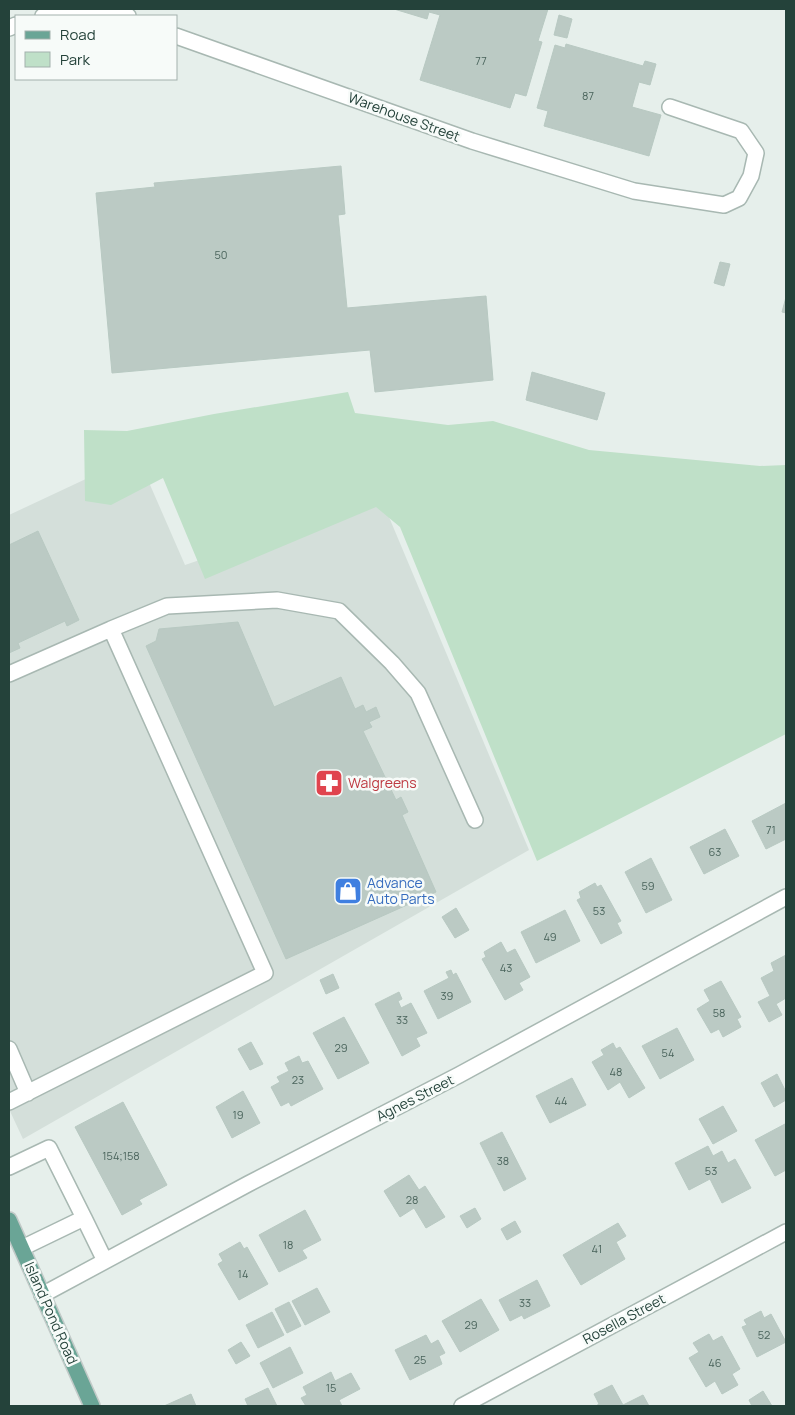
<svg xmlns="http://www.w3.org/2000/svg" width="795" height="1415" font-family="Manrope,sans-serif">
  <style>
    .built { fill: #d4dfda }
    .green { fill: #bfe0c8 }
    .building { fill: #bbcac4; stroke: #b8c9c2 }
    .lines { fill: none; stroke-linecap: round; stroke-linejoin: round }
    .minor-casing { stroke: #a8b8b2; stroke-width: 18 }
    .major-casing { stroke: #c2cac8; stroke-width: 18 }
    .minor { stroke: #fff; stroke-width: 15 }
    .major { stroke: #6aa596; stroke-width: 15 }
    .labels { text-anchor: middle; stroke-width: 5; stroke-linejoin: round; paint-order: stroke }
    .number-label { font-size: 11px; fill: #4a645c }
    .street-label { font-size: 14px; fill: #24423a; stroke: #f7fbf9 }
    .health-label { font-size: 14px; fill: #be3a42; stroke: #f7fbf9; text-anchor: start }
    .shop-label { font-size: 14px; fill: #366cbe; stroke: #f7fbf9; text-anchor: start }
  </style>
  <rect width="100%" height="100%" fill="#e6efeb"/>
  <path class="built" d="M 137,455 L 185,565 L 381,498 L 529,850 L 23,1139 L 9,1109 L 9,515 Z"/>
  <path class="green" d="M 348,392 L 355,413 L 448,425 L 493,421 L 589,450 L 760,466 L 786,465 L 786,734 L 537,861 L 400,527 L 376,507 L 205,579 L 163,478 L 111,505 L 85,501 L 84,430 L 127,431 L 214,414 Z"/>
  <path class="building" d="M 394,9 L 548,9 L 538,41 L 542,42 L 526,96 L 515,93 L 510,108 L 420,80 L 440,15 L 429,12 L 427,19 Z
    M 559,15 L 572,19 L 567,38 L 554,35 Z
    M 566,44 L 643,66 L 645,61 L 656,64 L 650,85 L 639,82 L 632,107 L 661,115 L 649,156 L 544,126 L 548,111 L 537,108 L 555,45 L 565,48 Z
    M 341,166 L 345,214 L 338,215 L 347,308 L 486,296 L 493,380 L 375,392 L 370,350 L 112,373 L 96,193 L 155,187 L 154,183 Z
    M 720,262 L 730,264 L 724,286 L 714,283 Z
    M 786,297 L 786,313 L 782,312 Z
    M 532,372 L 605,393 L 597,420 L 526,400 Z
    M 38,531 L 79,620 L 67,626 L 65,621 L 18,643 L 20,648 L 9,653 L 9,545 Z
    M 238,622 L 274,707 L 341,677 L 355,709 L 363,705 L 366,712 L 376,707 L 380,717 L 369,722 L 372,727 L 363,731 L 396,800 L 401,797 L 408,812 L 402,815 L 436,892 L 286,959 L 146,646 L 156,641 L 159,629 Z
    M 786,803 L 786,839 L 766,849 L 752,821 Z
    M 725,829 L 739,856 L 704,874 L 690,847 Z
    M 651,858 L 672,900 L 646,913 L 625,872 Z
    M 595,883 L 597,887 L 601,885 L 621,921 L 617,923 L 622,933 L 601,944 L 577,900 L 581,898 L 579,892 Z
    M 456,908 L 469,930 L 455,938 L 442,917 Z
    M 565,910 L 580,941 L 536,963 L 521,932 Z
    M 501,942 L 507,953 L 515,949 L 530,977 L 519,983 L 523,990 L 505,1000 L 482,959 L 486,957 L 484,952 Z
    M 786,955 L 786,998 L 776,1004 L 782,1015 L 769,1022 L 758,1002 L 770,996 L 761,978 L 774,971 L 771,963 Z
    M 451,970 L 453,975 L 456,973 L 471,1002 L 438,1019 L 424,991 L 449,978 L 446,972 Z
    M 333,974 L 339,988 L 326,994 L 320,980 Z
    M 721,981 L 741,1017 L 737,1019 L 741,1027 L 723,1037 L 719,1029 L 711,1033 L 697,1009 L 710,1001 L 704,990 Z
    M 399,992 L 402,999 L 398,1001 L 401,1008 L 411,1003 L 427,1033 L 416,1038 L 420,1046 L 402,1056 L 375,1004 Z
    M 344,1017 L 369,1063 L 338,1079 L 313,1033 Z
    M 677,1028 L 694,1060 L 660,1079 L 642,1046 Z
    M 251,1042 L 263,1064 L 250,1070 L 238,1049 Z
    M 613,1043 L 616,1049 L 620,1047 L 645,1088 L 629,1098 L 620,1082 L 608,1090 L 592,1062 L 604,1055 L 601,1050 Z
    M 299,1056 L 302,1063 L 308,1061 L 323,1089 L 291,1106 L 289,1102 L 281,1106 L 271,1087 L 280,1082 L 277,1077 L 289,1071 L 285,1063 Z
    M 777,1074 L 786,1092 L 786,1100 L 774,1107 L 761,1083 Z
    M 572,1078 L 586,1105 L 550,1123 L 536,1096 Z
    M 243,1091 L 260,1123 L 232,1138 L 216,1107 Z
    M 123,1102 L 167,1185 L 139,1200 L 142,1204 L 122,1215 L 75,1127 Z
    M 723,1106 L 737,1131 L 713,1144 L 699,1119 Z
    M 785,1124 L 786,1127 L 786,1170 L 775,1176 L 755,1140 Z
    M 502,1132 L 526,1179 L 504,1191 L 480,1143 Z
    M 708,1146 L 713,1156 L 722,1151 L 728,1163 L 735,1159 L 751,1188 L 722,1203 L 710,1179 L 689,1190 L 675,1163 Z
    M 409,1175 L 419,1190 L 425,1186 L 445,1217 L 426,1228 L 414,1208 L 400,1217 L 384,1191 Z
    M 475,1208 L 481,1219 L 467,1228 L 460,1216 Z
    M 305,1210 L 321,1240 L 302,1250 L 307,1258 L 279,1272 L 259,1235 Z
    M 515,1221 L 521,1232 L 507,1240 L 501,1229 Z
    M 618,1223 L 626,1236 L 616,1242 L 625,1259 L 581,1285 L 563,1255 Z
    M 240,1242 L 244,1249 L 247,1247 L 268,1284 L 239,1300 L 218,1264 L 223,1261 L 219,1254 Z
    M 537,1280 L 550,1306 L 524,1319 L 522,1315 L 510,1321 L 499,1300 Z
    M 317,1288 L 330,1312 L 305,1325 L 292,1301 Z
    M 481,1299 L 499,1330 L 460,1352 L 442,1321 Z
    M 289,1302 L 301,1326 L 287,1333 L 275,1309 Z
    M 761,1311 L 764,1318 L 771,1314 L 786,1342 L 757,1357 L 742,1327 L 747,1325 L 744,1320 Z
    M 272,1312 L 284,1335 L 258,1348 L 246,1325 Z
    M 709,1334 L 713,1341 L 722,1336 L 740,1369 L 732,1374 L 738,1385 L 722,1394 L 715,1381 L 706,1387 L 689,1358 L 699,1352 L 693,1343 Z
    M 426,1335 L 431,1344 L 438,1340 L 445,1353 L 439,1356 L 442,1364 L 410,1380 L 395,1350 Z
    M 241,1342 L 250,1356 L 236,1364 L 228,1350 Z
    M 290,1347 L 303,1373 L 273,1388 L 260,1363 Z
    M 331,1372 L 335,1381 L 351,1373 L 360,1389 L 339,1400 L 342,1406 L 306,1406 L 301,1398 L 307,1395 L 303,1387 Z
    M 612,1385 L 623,1405 L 643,1395 L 649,1406 L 596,1406 L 599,1404 L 594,1394 Z
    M 268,1388 L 277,1406 L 248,1406 L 245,1399 Z
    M 763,1391 L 772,1406 L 752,1406 L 749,1400 Z
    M 191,1394 L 196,1406 L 164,1406 Z"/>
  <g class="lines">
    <defs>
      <path id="minor" d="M 43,16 C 72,9 99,9 128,16
        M 9,28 L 16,25
        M 176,36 L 472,141 L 634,191 L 724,205 L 739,198 L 751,176 L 756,153 L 741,131 L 670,107
        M 111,629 L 167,606 L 277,600 L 339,611 L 392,663 L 418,693 L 475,820
        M 9,674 L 111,629 L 265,973 L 9,1102
        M 9,1049 L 28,1093
        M 9,1167 L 49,1148 L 84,1218 L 22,1248
        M 84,1218 L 105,1261
        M 42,1295 L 248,1184 L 459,1075 L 786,897
        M 462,1406 L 786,1232"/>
      <path id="major" d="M 9,1220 L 92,1406"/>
    </defs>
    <use href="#minor" class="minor-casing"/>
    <use href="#major" class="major-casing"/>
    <use href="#minor" class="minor"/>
    <use href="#major" class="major"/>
  </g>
  <defs>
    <symbol id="pharmacy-square" viewBox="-11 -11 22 22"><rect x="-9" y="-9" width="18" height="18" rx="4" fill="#e0444e" stroke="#f7fbf9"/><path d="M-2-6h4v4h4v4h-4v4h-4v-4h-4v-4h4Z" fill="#fff"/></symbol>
    <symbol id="shop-square" viewBox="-11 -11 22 22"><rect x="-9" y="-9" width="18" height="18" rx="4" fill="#3f7fe0" stroke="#f7fbf9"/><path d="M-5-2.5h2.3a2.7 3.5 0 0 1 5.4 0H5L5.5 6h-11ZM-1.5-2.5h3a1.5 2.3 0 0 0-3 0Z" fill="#fff"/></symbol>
  </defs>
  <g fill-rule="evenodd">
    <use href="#pharmacy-square" x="313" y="767" width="32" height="32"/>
    <use href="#shop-square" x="332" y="875" width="32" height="32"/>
  </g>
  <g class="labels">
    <g class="number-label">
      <text x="481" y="65">77</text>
      <text x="588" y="100">87</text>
      <text x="221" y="259">50</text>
      <text x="771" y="834">71</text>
      <text x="715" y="856">63</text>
      <text x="648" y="890">59</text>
      <text x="599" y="915">53</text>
      <text x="550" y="941">49</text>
      <text x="506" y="972">43</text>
      <text x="447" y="1000">39</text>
      <text x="719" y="1017">58</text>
      <text x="402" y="1024">33</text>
      <text x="341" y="1052">29</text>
      <text x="668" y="1057">54</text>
      <text x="616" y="1076">48</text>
      <text x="298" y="1084">23</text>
      <text x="561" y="1105">44</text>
      <text x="238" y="1119">19</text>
      <text x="121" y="1160">154;158</text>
      <text x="503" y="1165">38</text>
      <text x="711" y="1175">53</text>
      <text x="412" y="1204">28</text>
      <text x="288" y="1249">18</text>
      <text x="597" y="1253">41</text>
      <text x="243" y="1278">14</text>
      <text x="525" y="1307">33</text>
      <text x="471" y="1329">29</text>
      <text x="764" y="1339">52</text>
      <text x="420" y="1364">25</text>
      <text x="715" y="1367">46</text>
      <text x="331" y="1392">15</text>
    </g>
    <g class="street-label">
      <text transform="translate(404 117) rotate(20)" y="5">Warehouse Street</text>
      <text transform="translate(415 1098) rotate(-27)" y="5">Agnes Street</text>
      <text transform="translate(51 1313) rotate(66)" y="5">Island Pond Road</text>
      <text transform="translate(624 1319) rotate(-28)" y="5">Rosella Street</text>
    </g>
    <g class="health-label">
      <text x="348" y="788">Walgreens</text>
    </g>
    <g class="shop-label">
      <text x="367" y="888">Advance<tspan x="367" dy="16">Auto Parts</tspan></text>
    </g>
  </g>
  <rect width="795" height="1415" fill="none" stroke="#24423a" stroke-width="20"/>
  <rect x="15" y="15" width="162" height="65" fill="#f7fbf9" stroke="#a3b1ad"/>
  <rect x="25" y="31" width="25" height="8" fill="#6aa596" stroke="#a3b1ad"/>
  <text x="60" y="40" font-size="15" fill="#24423a">Road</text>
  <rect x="25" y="52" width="25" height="15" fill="#bfe0c8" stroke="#a3b1ad"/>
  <text x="60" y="65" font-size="15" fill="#24423a">Park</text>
</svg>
